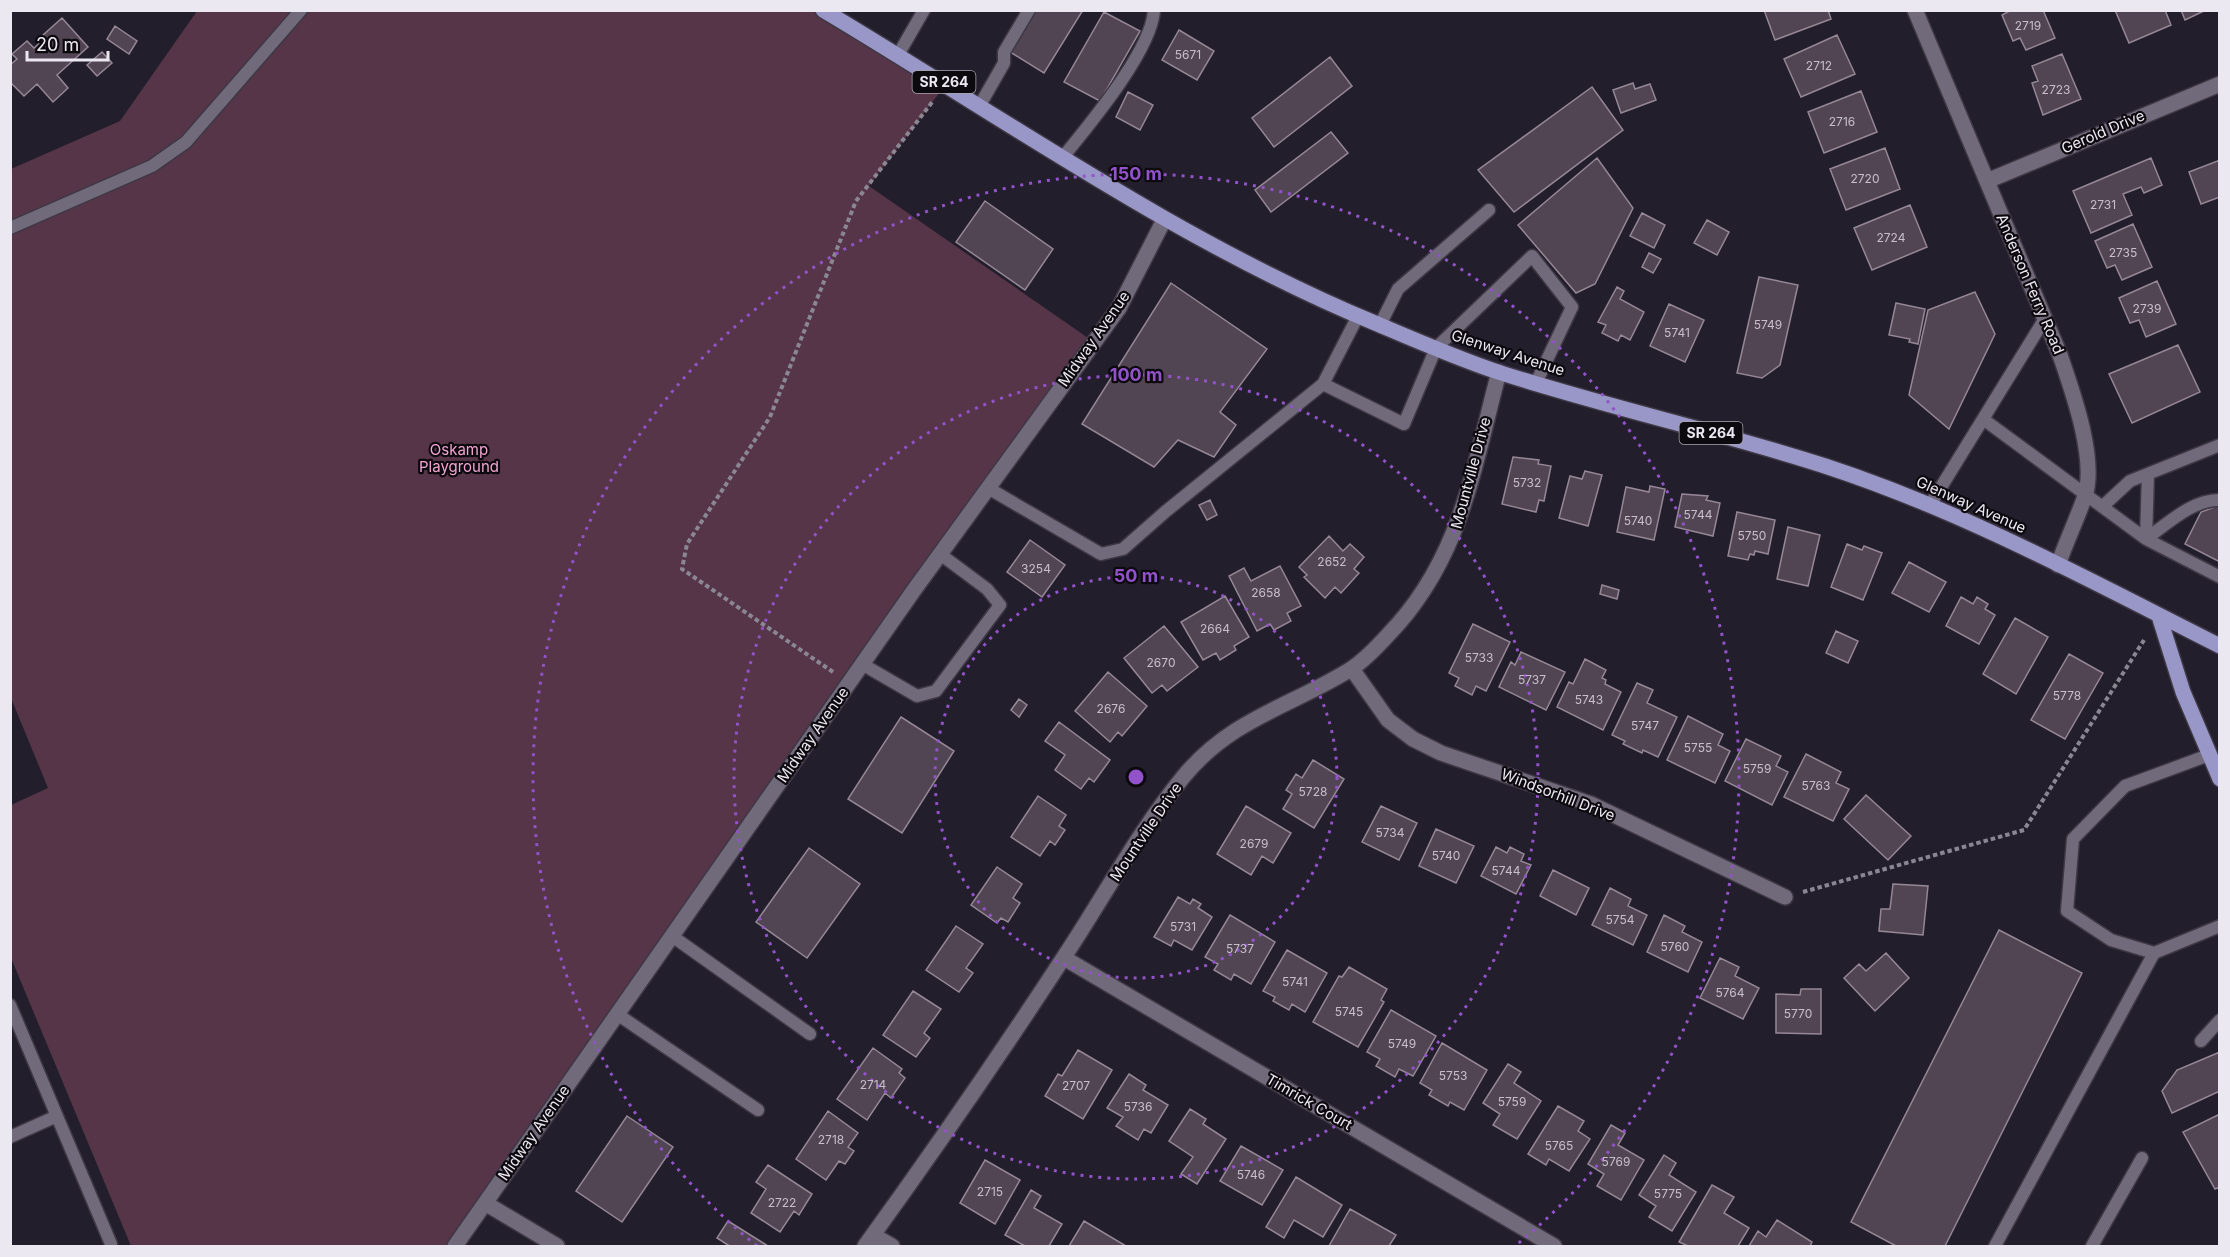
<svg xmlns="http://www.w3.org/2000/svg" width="2230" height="1257" font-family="Inter,sans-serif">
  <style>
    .green { fill: #553547 }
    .building { fill: #524553; stroke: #958796; stroke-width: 1.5 }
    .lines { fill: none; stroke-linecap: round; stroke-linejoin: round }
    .service-casing { stroke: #3e3845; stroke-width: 15 }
    .minor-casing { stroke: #3e3845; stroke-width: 18 }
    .primary-casing { stroke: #3e3845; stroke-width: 18 }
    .path { stroke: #8b8792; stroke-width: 4; stroke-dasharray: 4.5 3; stroke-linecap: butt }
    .service { stroke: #716a7b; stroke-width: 12 }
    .minor { stroke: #716a7b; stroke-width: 15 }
    .primary { stroke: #9997c7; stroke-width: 15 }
    .ring { fill: none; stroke: #9252c9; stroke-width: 3; stroke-dasharray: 3 6 }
    .labels { text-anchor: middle; stroke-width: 4.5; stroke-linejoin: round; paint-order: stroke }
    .number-label { font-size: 12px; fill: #c6bfca }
    .shield { fill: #0c090f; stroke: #a9a5ae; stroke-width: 1.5 }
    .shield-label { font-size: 14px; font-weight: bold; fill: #ece8f2 }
    .street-label { font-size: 15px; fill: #ece8f2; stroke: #0c090f }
    .park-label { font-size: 15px; fill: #f3a4d1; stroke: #0c090f }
    .centre { fill: #9252c9; stroke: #0c090f; stroke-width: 3 }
    .ring-label { font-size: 18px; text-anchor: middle; font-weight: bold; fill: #9252c9; stroke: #0c090f; stroke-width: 4.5; stroke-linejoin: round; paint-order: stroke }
  </style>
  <rect width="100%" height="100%" fill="#231e2c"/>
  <path class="green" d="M 197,11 L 823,11 L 946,84 L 869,186 L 1094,342 L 455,1246 L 131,1246 L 11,958 L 11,805 L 48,788 L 11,698 L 11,169 L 120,121 Z"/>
  <path class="building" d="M 1036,10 L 1083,10 L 1044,73 L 1010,52 Z
    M 1764,10 L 1828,10 L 1831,19 L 1775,40 Z
    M 2011,10 L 2043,10 L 2055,38 L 2026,50 L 2020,38 L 2013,41 L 2002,15 Z
    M 2115,10 L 2165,10 L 2171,25 L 2129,43 Z
    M 2181,10 L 2206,10 L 2185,20 Z
    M 1104,12 L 1140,31 L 1100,101 L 1064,82 Z
    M 62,18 L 88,47 L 57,75 L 68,88 L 53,102 L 37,84 L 24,96 L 10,82 L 10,65 L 17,59 L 12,54 L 27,41 L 34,48 L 45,38 L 42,36 Z
    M 115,26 L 137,41 L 129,54 L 107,39 Z
    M 1179,30 L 1214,51 L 1197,80 L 1162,60 Z
    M 1837,35 L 1855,74 L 1801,97 L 1784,59 Z
    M 102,52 L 112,63 L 97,76 L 87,65 Z
    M 2062,54 L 2081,99 L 2043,115 L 2032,83 L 2038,81 L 2032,66 Z
    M 1330,57 L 1352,86 L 1274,147 L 1252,118 Z
    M 1633,83 L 1635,89 L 1650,84 L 1656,100 L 1621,113 L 1613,90 Z
    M 1592,87 L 1623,130 L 1514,212 L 1478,170 Z
    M 1861,91 L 1877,132 L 1824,153 L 1808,112 Z
    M 1128,92 L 1153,105 L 1140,130 L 1116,117 Z
    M 1331,132 L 1348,153 L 1271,212 L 1255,190 Z
    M 1885,148 L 1900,189 L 1846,210 L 1830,169 Z
    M 1597,158 L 1633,208 L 1595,284 L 1576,293 L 1518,225 Z
    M 2151,158 L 2162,185 L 2144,193 L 2141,187 L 2123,194 L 2132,215 L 2091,233 L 2073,191 Z
    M 2220,160 L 2220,197 L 2201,204 L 2189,172 Z
    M 985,201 L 1053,249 L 1025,290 L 956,242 Z
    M 1910,205 L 1927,247 L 1872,270 L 1854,228 Z
    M 1642,213 L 1665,225 L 1654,248 L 1630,236 Z
    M 1707,220 L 1729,232 L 1717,255 L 1694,243 Z
    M 2133,224 L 2152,267 L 2122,280 L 2115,265 L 2107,268 L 2095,241 Z
    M 1649,253 L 1661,259 L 1653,273 L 1642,267 Z
    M 1759,277 L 1798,285 L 1780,365 L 1762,378 L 1737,373 Z
    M 2157,281 L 2176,324 L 2146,337 L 2139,320 L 2130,323 L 2119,298 Z
    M 1171,283 L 1267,349 L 1220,412 L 1236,425 L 1214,457 L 1178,440 L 1154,467 L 1082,424 Z
    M 1617,287 L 1624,291 L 1620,299 L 1644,312 L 1630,340 L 1621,335 L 1618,341 L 1602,333 L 1606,325 L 1598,322 Z
    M 1975,292 L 1995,334 L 1949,429 L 1909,395 L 1928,310 Z
    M 1896,303 L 1925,309 L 1918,344 L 1909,342 L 1910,339 L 1889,335 Z
    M 1669,304 L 1704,320 L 1685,362 L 1650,346 Z
    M 2178,345 L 2200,392 L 2132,423 L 2109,374 Z
    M 1513,457 L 1539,460 L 1538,464 L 1551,466 L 1544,501 L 1539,500 L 1536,512 L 1502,504 Z
    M 1585,471 L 1602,475 L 1588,526 L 1559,518 L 1570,476 L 1582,479 Z
    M 1650,486 L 1665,489 L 1654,540 L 1617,532 L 1626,487 L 1649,492 Z
    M 1682,494 L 1708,496 L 1706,500 L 1720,503 L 1713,536 L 1675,527 Z
    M 1210,500 L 1217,515 L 1207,520 L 1199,505 Z
    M 2220,505 L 2220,562 L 2185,544 L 2201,512 Z
    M 1737,512 L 1775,520 L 1768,554 L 1755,551 L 1754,555 L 1750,554 L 1748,560 L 1728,556 Z
    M 1788,527 L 1820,535 L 1808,586 L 1777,579 Z
    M 1329,536 L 1343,551 L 1350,544 L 1364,557 L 1354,569 L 1359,573 L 1341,593 L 1335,587 L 1325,598 L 1304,577 L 1307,575 L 1299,567 Z
    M 1030,540 L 1065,565 L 1042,597 L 1007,572 Z
    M 1847,544 L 1862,550 L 1864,546 L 1882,553 L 1863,600 L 1831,587 Z
    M 1909,562 L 1946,582 L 1929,612 L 1892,593 Z
    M 1280,566 L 1301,606 L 1287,613 L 1291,621 L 1274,630 L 1270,624 L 1257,631 L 1229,576 L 1244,568 L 1251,581 Z
    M 1602,585 L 1619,590 L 1617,599 L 1600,594 Z
    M 1225,596 L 1249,637 L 1234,646 L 1236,650 L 1220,660 L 1216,653 L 1203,660 L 1181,622 Z
    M 1961,597 L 1973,604 L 1977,597 L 1988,604 L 1985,609 L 1995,615 L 1979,644 L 1946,626 Z
    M 2015,618 L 2048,637 L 2016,694 L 1983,674 Z
    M 1473,624 L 1510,642 L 1486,691 L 1476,686 L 1472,695 L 1455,686 L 1459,678 L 1449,673 Z
    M 1164,626 L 1198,667 L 1167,691 L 1162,685 L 1152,693 L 1124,658 Z
    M 1836,631 L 1858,641 L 1848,663 L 1826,653 Z
    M 1521,652 L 1565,672 L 1546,710 L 1499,687 L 1511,662 L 1515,665 Z
    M 2069,654 L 2103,673 L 2065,739 L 2031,720 Z
    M 1585,659 L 1606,670 L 1602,678 L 1606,680 L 1605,684 L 1621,692 L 1603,730 L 1557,707 L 1569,682 L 1573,684 Z
    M 1108,672 L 1147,706 L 1122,736 L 1118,732 L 1110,742 L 1075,711 Z
    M 1637,683 L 1653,690 L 1647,703 L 1677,717 L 1658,757 L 1643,750 L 1642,753 L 1623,744 L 1625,741 L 1612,735 Z
    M 1019,699 L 1027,705 L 1019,717 L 1011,710 Z
    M 1688,716 L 1723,734 L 1718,745 L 1730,751 L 1715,783 L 1667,760 Z
    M 901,717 L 954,751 L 902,833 L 848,799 Z
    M 1059,722 L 1110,760 L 1094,782 L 1089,778 L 1081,789 L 1055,770 L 1065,755 L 1045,741 Z
    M 1746,739 L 1781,756 L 1776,766 L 1788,772 L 1772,805 L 1725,781 Z
    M 1806,754 L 1841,772 L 1836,783 L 1849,789 L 1833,821 L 1784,797 Z
    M 1313,760 L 1344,779 L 1314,828 L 1283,809 L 1292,794 L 1286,790 L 1296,774 L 1302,778 Z
    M 1866,795 L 1911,836 L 1888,860 L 1844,819 Z
    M 1038,796 L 1066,815 L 1059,826 L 1065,830 L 1055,845 L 1050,841 L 1040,856 L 1011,837 Z
    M 1246,806 L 1291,833 L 1273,863 L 1262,856 L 1251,875 L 1217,854 Z
    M 1381,806 L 1417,823 L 1399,860 L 1362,842 Z
    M 1436,829 L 1474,846 L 1456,883 L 1419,866 Z
    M 1496,847 L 1507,853 L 1510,847 L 1524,854 L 1521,861 L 1531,865 L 1516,894 L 1481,876 Z
    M 809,848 L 860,884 L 807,958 L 756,922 Z
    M 997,867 L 1022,884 L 1013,898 L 1020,903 L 1008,922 L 1001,918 L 997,923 L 971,905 Z
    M 1553,870 L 1589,888 L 1576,915 L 1540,896 Z
    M 1893,884 L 1928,886 L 1923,935 L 1879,931 L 1881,909 L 1890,909 Z
    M 1610,888 L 1631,899 L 1628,906 L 1647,915 L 1633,945 L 1592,925 Z
    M 1178,897 L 1190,904 L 1193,899 L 1201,904 L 1198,908 L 1212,917 L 1192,950 L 1174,940 L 1171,946 L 1154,937 Z
    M 1230,915 L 1275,942 L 1251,984 L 1234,974 L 1231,980 L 1214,970 L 1218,964 L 1205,957 Z
    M 1664,915 L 1685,926 L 1682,932 L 1702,942 L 1688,972 L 1647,952 Z
    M 956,926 L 983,944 L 966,968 L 973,973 L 959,992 L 926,970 Z
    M 1999,930 L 2082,973 L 1945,1246 L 1896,1246 L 1851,1222 Z
    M 1287,950 L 1327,973 L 1305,1012 L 1292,1004 L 1289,1010 L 1273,1001 L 1275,997 L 1263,991 Z
    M 1886,953 L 1909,978 L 1875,1011 L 1844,978 L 1859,964 L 1866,971 Z
    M 1720,958 L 1739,967 L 1735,976 L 1759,988 L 1743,1019 L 1700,998 Z
    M 1349,967 L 1387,989 L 1381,1000 L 1384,1002 L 1358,1047 L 1313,1022 L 1339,976 L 1342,977 Z
    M 1801,989 L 1821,989 L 1821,1034 L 1776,1033 L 1776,994 L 1800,995 Z
    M 913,991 L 941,1009 L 924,1033 L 930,1038 L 916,1057 L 883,1035 Z
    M 1391,1010 L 1436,1036 L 1413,1076 L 1399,1069 L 1395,1077 L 1376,1066 L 1380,1059 L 1367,1052 Z
    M 1442,1043 L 1487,1070 L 1464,1110 L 1450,1102 L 1448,1106 L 1429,1095 L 1432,1090 L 1420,1083 Z
    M 873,1048 L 902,1069 L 899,1073 L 905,1078 L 891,1098 L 885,1093 L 867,1120 L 837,1099 Z
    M 1078,1050 L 1112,1070 L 1083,1119 L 1045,1096 L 1058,1074 L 1062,1076 Z
    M 2220,1052 L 2220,1091 L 2172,1113 L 2162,1091 L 2177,1070 Z
    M 1508,1064 L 1521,1072 L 1514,1083 L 1541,1101 L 1517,1139 L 1493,1125 L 1500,1114 L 1483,1103 Z
    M 1129,1074 L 1146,1085 L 1143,1090 L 1168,1105 L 1151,1133 L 1144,1129 L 1138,1140 L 1116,1126 L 1123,1117 L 1107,1108 Z
    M 1558,1106 L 1584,1121 L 1578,1131 L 1590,1139 L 1569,1171 L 1549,1159 L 1546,1165 L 1528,1154 Z
    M 1190,1109 L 1206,1119 L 1203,1124 L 1226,1139 L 1197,1184 L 1181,1174 L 1193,1157 L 1169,1141 Z
    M 828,1111 L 858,1133 L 848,1147 L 854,1151 L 845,1164 L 839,1161 L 826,1180 L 796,1159 Z
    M 2220,1114 L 2220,1187 L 2215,1189 L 2183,1132 Z
    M 627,1116 L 673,1147 L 622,1222 L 576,1191 Z
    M 1611,1125 L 1625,1133 L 1618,1145 L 1644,1160 L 1621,1200 L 1597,1186 L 1604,1174 L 1588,1164 Z
    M 1241,1146 L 1283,1170 L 1262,1205 L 1220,1181 Z
    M 1664,1155 L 1676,1163 L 1669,1175 L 1696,1192 L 1672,1231 L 1649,1217 L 1656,1206 L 1639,1195 Z
    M 985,1160 L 1020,1180 L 995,1224 L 960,1203 Z
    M 768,1165 L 812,1194 L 799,1215 L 794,1211 L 780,1232 L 751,1213 L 766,1189 L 756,1182 Z
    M 1296,1177 L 1342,1205 L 1323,1237 L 1294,1220 L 1284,1238 L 1266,1227 Z
    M 1712,1185 L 1734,1197 L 1724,1213 L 1749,1228 L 1738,1246 L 1688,1246 L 1679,1242 Z
    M 1031,1190 L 1041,1196 L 1034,1208 L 1062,1224 L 1049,1246 L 1025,1246 L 1005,1235 Z
    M 1350,1209 L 1396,1235 L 1389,1246 L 1329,1246 Z
    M 1777,1220 L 1812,1242 L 1810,1246 L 1749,1246 L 1758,1231 L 1766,1237 Z
    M 728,1221 L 768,1246 L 726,1246 L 728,1245 L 717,1238 Z
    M 1084,1221 L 1126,1246 L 1069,1246 Z"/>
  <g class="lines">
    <defs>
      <path id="service" d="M 898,55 L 924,10
        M 980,105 L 1004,63 L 1004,52 L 1029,10
        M 1063,157 C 1089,125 1152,50 1154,10
        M 10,228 L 152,166 L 186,142 L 301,10
        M 1358,316 L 1323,384 L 1404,424 L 1436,348 L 1532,256 L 1572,307 L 1536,383
        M 1380,325 L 1398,289 L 1489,210
        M 1983,419 L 2146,539 C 2167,524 2193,499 2220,500
        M 2148,474 L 2146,539 L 2220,577
        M 988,488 L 1101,554 L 1123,549 L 1165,512 L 1323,384
        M 1930,505 L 2044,320
        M 2103,506 L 2130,481 L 2220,445
        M 862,664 L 917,696 L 936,691 L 1000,605 L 987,589 L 940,554
        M 2209,755 L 2125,786 L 2073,839 L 2067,911 L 2111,940 L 2154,953 L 2220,926
        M 672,936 L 810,1034
        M 10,1005 L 111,1244
        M 617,1014 L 758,1110
        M 2201,1041 L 2220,1020
        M 10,1137 L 57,1116
        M 1995,1246 L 2154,953
        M 2092,1246 L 2142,1158"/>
      <path id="minor" d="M 1915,10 L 2060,355 C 2072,390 2097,459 2085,496 C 2077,519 2066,542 2058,565
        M 1987,181 L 2220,84
        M 1352,669 L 1388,720 L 1413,739 L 1441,753 L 1591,804 L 1785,897
        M 1064,958 L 1554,1246
        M 485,1203 L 557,1246
        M 873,1235 L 892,1246
        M 455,1246 L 914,590 L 1119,308 L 1164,220
        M 865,1246 C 933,1152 1000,1055 1064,957 C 1104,897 1138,832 1184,776 C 1232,718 1292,706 1351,669 C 1365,660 1377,647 1388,635 C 1461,560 1473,469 1499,372"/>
      <path id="primary" d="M 823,10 C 1004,118 1179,242 1375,323 C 1415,340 1456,358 1498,372 C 1606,407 1717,431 1825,466 C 1963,511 2091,581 2220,646
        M 2159,616 L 2183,692 L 2220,779"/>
    </defs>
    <use href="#service" class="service-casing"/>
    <use href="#minor" class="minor-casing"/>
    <use href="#primary" class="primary-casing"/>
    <path class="path" d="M 833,672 L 682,569 L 687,544 L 770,417 L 856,201 L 933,101
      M 1803,892 L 2024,830 L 2144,640"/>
    <use href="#service" class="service"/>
    <use href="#minor" class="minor"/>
    <use href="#primary" class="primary"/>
  </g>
  <g class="ring">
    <circle cx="1136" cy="777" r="201"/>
    <circle cx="1136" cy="777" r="402"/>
    <path d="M757 1246A603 603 0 1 1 1515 1246"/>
  </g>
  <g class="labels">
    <g class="number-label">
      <text x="2028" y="30">2719</text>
      <text x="1188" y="59">5671</text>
      <text x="1819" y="70">2712</text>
      <text x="2056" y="94">2723</text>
      <text x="1842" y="126">2716</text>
      <text x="1865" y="183">2720</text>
      <text x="2103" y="209">2731</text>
      <text x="1891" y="242">2724</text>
      <text x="2123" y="257">2735</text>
      <text x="2147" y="313">2739</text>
      <text x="1768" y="329">5749</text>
      <text x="1677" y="337">5741</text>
      <text x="1527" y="487">5732</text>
      <text x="1698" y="519">5744</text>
      <text x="1638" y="525">5740</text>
      <text x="1752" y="540">5750</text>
      <text x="1332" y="566">2652</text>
      <text x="1036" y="573">3254</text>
      <text x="1266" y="597">2658</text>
      <text x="1215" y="633">2664</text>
      <text x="1479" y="662">5733</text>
      <text x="1161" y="667">2670</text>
      <text x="1532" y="684">5737</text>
      <text x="2067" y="700">5778</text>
      <text x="1589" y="704">5743</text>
      <text x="1111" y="713">2676</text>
      <text x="1645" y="730">5747</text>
      <text x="1698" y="752">5755</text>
      <text x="1757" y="773">5759</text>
      <text x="1816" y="790">5763</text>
      <text x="1313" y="796">5728</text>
      <text x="1390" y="837">5734</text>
      <text x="1254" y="848">2679</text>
      <text x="1446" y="860">5740</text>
      <text x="1506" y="875">5744</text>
      <text x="1620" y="924">5754</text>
      <text x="1183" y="931">5731</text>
      <text x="1675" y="951">5760</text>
      <text x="1240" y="953">5737</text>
      <text x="1295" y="986">5741</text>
      <text x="1730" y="997">5764</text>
      <text x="1349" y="1016">5745</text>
      <text x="1798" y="1018">5770</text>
      <text x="1402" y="1048">5749</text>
      <text x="1453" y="1080">5753</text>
      <text x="873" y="1089">2714</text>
      <text x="1076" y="1090">2707</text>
      <text x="1512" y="1106">5759</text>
      <text x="1138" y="1111">5736</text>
      <text x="831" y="1144">2718</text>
      <text x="1559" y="1150">5765</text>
      <text x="1616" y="1166">5769</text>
      <text x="1251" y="1179">5746</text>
      <text x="990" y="1196">2715</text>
      <text x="1668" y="1198">5775</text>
      <text x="782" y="1207">2722</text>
    </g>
    <g class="shield">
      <rect x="912.5" y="71" width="63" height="22" rx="4.5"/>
      <rect x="1679.5" y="422" width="63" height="22" rx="4.5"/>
    </g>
    <g class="shield-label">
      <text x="944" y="87">SR 264</text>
      <text x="1711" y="438">SR 264</text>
    </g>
    <g class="street-label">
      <text transform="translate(2103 132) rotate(-23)" y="5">Gerold Drive</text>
      <text transform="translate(2030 284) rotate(67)" y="5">Anderson Ferry Road</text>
      <text transform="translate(1094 339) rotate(-55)" y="5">Midway Avenue</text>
      <text transform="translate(1508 353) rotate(18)" y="5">Glenway Avenue</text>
      <text transform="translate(1471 473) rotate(-75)" y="5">Mountville Drive</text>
      <text transform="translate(1971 505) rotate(24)" y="5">Glenway Avenue</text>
      <text transform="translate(813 735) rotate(-55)" y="5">Midway Avenue</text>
      <text transform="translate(1558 795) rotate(21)" y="5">Windsorhill Drive</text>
      <text transform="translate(1146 832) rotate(-56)" y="5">Mountville Drive</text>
      <text transform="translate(1309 1102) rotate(30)" y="5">Timrick Court</text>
      <text transform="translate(534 1133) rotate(-55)" y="5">Midway Avenue</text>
    </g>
    <g class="park-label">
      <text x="459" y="455">Oskamp<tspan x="459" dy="17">Playground</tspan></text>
    </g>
  </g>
  <circle cx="1136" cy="777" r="9" class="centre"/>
  <g class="ring-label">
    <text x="1136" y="180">150 m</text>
    <text x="1136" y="381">100 m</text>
    <text x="1136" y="582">50 m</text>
  </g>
  <rect width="2230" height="1257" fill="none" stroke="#ece8f2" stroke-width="24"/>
  <path d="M27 51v9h81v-9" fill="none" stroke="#ece8f2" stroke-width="3"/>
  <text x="36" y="51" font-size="18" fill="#ece8f2" stroke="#0c090f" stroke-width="4.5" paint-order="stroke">20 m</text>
</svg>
